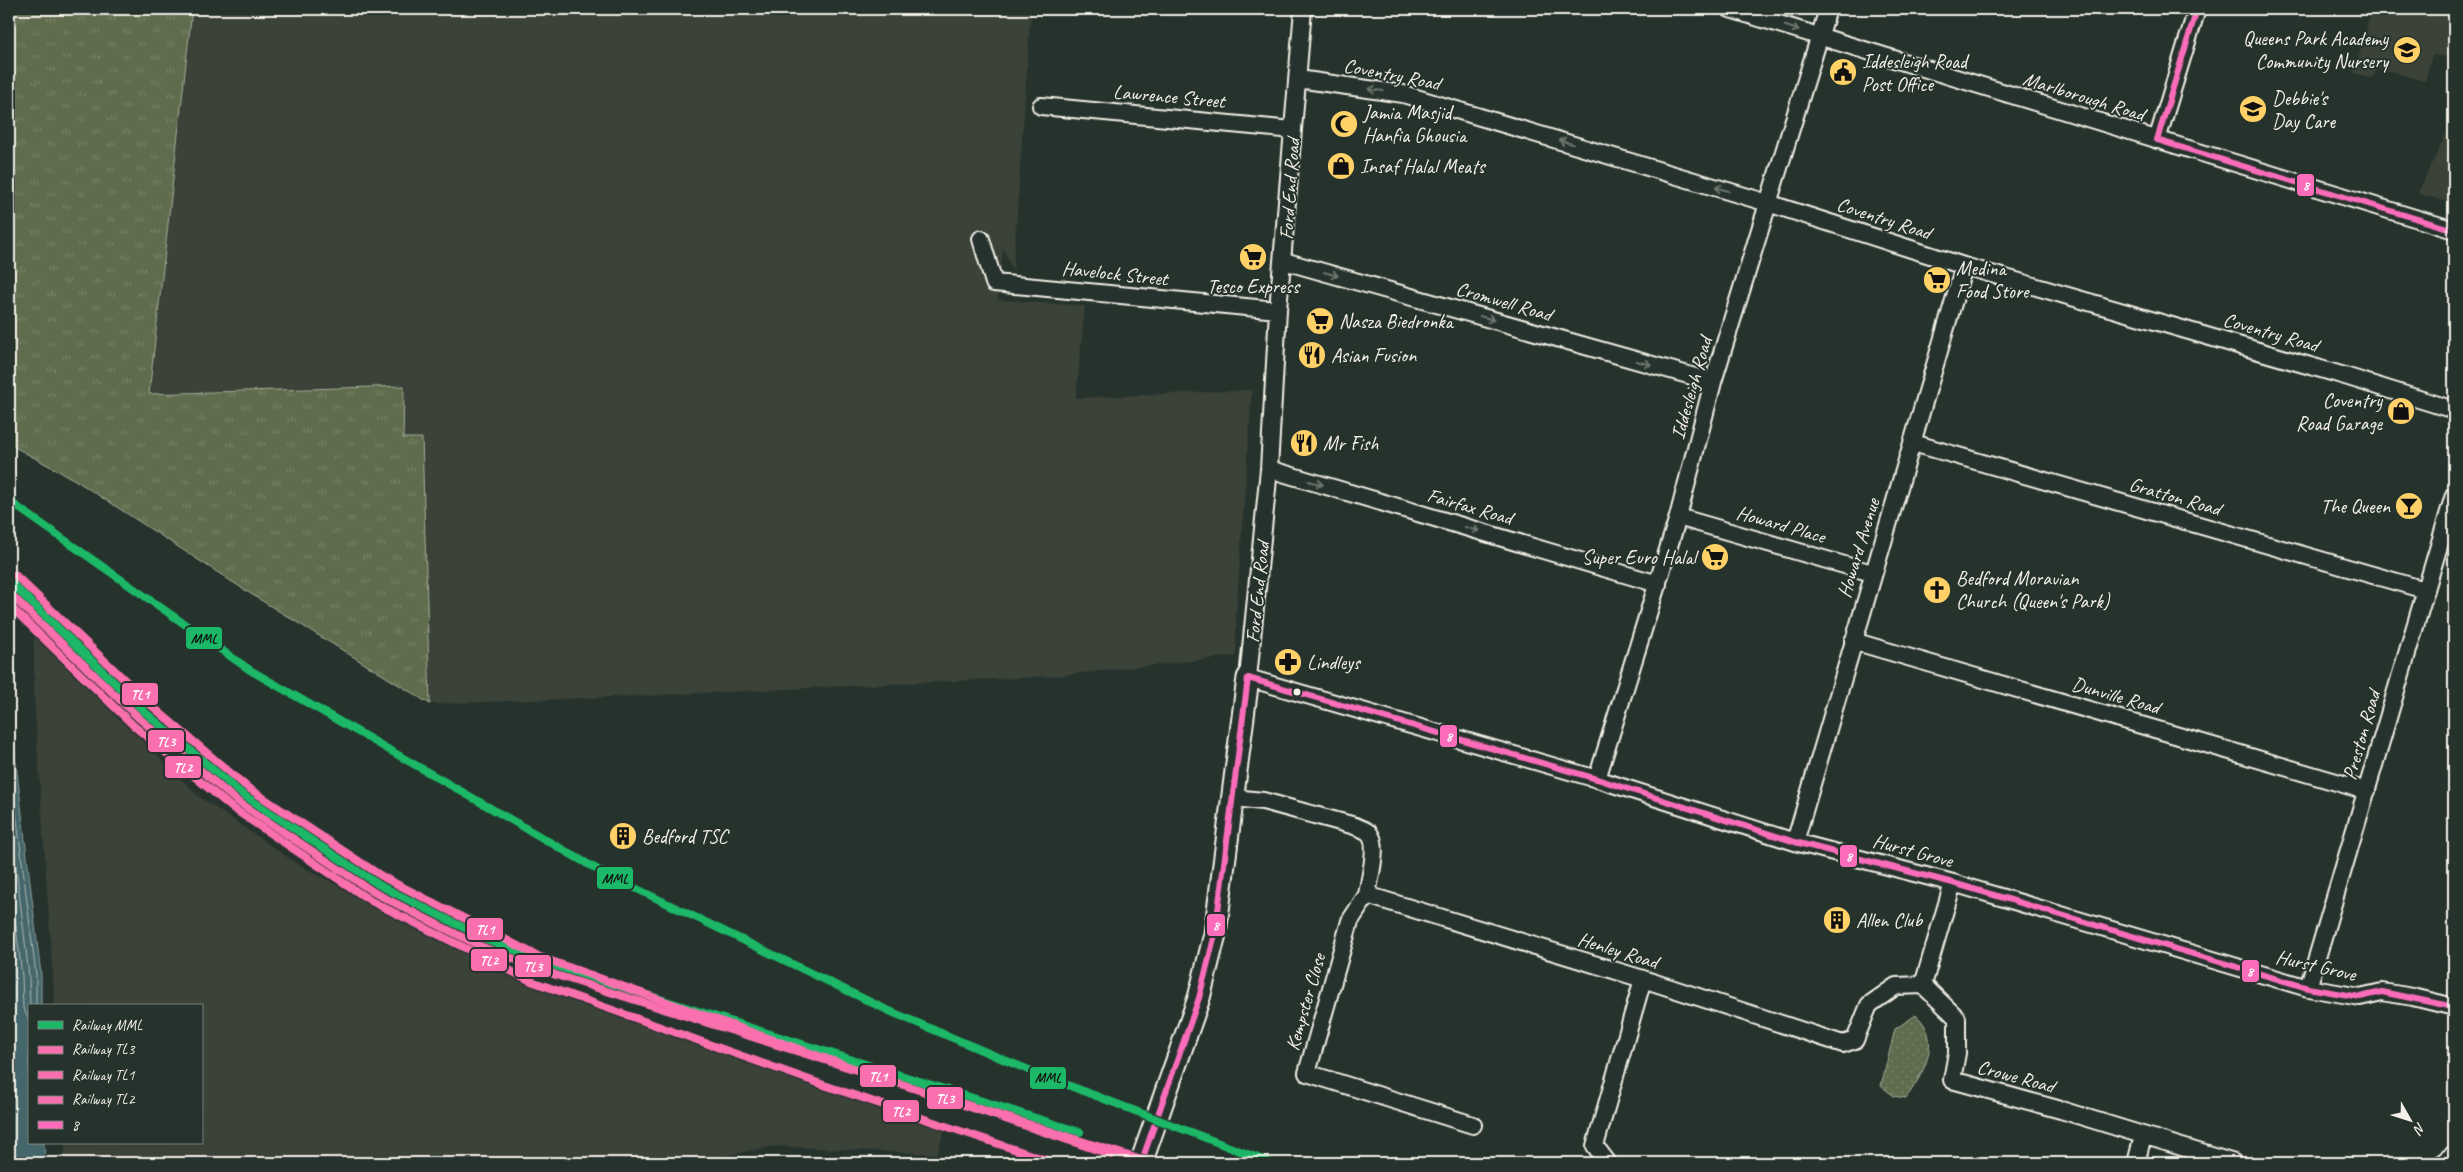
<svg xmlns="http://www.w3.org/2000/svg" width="2463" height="1172" font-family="Caveat,sans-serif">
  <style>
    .built { fill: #3a4338 }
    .grass { fill: url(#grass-tufts); stroke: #aaae9a }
    .park { fill: url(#park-dots); stroke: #aaae9a }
    .water { fill: #45666b; stroke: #8b9e9d }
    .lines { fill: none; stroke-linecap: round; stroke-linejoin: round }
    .shore { stroke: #aeb9b6; stroke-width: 1 }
    .minor-casing { stroke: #f4f1e8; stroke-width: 20 }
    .tertiary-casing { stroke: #f4f1e8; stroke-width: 25 }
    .minor { stroke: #26332d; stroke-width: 16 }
    .tertiary { stroke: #26332d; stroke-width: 21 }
    .bus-1-casing { stroke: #26332d; stroke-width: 10 }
    .bus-1 { stroke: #fb6dba; stroke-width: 6 }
    .rail-1-casing { stroke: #26332d; stroke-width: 11 }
    .rail-2-casing { stroke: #26332d; stroke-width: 11 }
    .rail-3-casing { stroke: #26332d; stroke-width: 11 }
    .rail-4-casing { stroke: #26332d; stroke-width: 11 }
    .rail-1 { stroke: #1ab867; stroke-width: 8 }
    .rail-2 { stroke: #fa70ae; stroke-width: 8 }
    .rail-3 { stroke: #fa70ae; stroke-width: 8 }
    .rail-4 { stroke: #fa70ae; stroke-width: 8 }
    .oneway { stroke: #6e766e }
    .bus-dot { fill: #f4f1e8; stroke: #26332d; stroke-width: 2 }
    .labels { text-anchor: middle; stroke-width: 4; stroke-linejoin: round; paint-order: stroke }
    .poi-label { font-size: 20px; fill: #f4f1e8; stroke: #26332d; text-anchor: start }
    .street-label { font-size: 20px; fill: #f4f1e8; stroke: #26332d }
    .line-badge { stroke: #26332d; stroke-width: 2 }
    .badge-label { font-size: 14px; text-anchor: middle; font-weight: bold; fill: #fff }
    .pale-badge-label { font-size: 14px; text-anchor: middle; font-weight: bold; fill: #111 }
  </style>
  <defs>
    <pattern id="grass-tufts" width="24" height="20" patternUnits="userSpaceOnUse" patternTransform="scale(1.25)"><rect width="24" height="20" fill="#5f6c4d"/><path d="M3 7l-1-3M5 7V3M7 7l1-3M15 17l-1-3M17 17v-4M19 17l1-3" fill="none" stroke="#778167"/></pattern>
    <pattern id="park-dots" width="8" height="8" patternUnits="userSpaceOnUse" patternTransform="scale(1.25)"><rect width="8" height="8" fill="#5f6c4d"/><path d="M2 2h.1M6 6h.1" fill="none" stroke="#778167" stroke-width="1.8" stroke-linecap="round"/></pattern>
  </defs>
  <rect width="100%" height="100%" fill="#26332d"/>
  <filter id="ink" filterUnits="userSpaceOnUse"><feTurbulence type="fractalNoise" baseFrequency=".02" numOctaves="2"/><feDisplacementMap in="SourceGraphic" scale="10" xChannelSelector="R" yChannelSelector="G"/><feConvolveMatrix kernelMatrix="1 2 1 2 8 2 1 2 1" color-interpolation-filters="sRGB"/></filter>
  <g filter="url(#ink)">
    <path class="built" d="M 192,9 L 1031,9 L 1013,271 L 1003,248 L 998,300 L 1085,306 L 1076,398 L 1252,390 L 1236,613 L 1236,656 L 1054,676 L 663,695 L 430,704 L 422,438 L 403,438 L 149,394 Z
      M 2372,9 L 2448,9 L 2454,12 L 2454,44 L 2450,57 L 2432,55 L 2425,81 L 2378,68 L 2372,78 L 2354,73 Z
      M 2454,117 L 2454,204 L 2418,193 Z
      M 34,633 L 197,795 L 296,863 L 423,932 L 551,990 L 694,1042 L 945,1128 L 937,1154 L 774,1146 L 689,1163 L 65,1163 L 65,1143 L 201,1143 L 201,1006 L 55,1006 L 34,695 Z"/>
    <path class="grass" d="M 9,9 L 192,9 L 149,394 L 404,386 L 403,438 L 422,438 L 430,704 L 251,594 L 75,480 L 9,444 Z"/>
    <path class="park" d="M 1916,1015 C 1943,1040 1924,1073 1906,1098 L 1894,1096 L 1881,1086 L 1895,1029 Z"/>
    <path class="water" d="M 9,704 L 41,975 L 41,1006 L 29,1006 L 29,1143 L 44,1143 L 45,1163 L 9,1163 Z"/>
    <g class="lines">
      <path class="shore" d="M 9,755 L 36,975 L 36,1006
        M 9,807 L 29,976 L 30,1006
        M 9,869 L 22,976 L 23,1008 L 29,1019"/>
      <defs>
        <path id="minor" d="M 1303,9 L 1278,310 L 1269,469 L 1248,678 L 1597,779 L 1795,842 L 1953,883 L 2308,988 L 2360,997 L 2382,992 L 2413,997 L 2454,1007
          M 1730,9 L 2454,230
          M 1298,79 L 1403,94 L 1768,203 L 1964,266 L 2345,376 L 2454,410
          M 1041,106 L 1293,130
          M 2157,140 L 2197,9
          M 981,239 L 994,283 L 1278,310
          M 1284,261 L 1713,382
          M 1913,443 L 2425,590
          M 1269,469 L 1658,584
          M 1678,517 L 1872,573
          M 1853,641 L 2367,791
          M 1597,779 L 1678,517 L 1713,382 L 1828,9
          M 1233,798 L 1263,801 L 1355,826 C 1359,828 1366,830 1369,833 C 1380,844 1369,880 1367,895 L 1643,979 L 1843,1044 L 1855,1040 L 1869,1005 L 1896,986 L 1923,985 L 1953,883
          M 1795,842 L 1964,266
          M 1367,895 L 1350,921 L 1307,1073 L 1473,1125
          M 1923,985 L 1957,1018 L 1957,1053 L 1952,1080 L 2061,1110 L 2234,1163
          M 2308,988 L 2454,495
          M 1608,1163 L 1595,1146 L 1643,979
          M 2136,1163 L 2143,1136
          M 2442,1163 L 2454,1154"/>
        <path id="tertiary" d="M 1141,1163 L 1199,998 L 1215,934 L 1248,678"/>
      </defs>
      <use href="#minor" class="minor-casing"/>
      <use href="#tertiary" class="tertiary-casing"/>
      <use href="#minor" class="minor"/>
      <use href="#tertiary" class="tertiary"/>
      <defs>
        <path id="bus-1" d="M 2157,140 L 2454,230
          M 2157,140 L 2197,9
          M 1248,678 L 1597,779 L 1795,842 L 1953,883 L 2308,988 L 2360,997 L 2382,992 L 2454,1007
          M 1141,1163 L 1199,998 L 1215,934 L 1248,678"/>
      </defs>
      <use href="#bus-1" class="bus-1-casing"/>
      <use href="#bus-1" class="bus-1"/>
      <defs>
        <path id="rail-1" d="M 9,501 L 250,670 L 600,871 L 887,1010 L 1031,1071 L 1271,1163
          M 9,581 L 146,713 L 242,794 L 379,885 L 484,938 L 559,967 L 1080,1132"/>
        <path id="rail-2" d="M 9,593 L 140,719 L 237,801 L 375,893 L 480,946 L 556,975 L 1151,1163"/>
        <path id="rail-3" d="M 15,575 L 152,706 L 247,787 L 383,877 L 540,957 L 830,1060 L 1112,1155"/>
        <path id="rail-4" d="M 9,605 L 134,726 L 231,807 L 371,901 L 531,981 L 821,1084 L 1055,1163"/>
      </defs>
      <use href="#rail-1" class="rail-1-casing"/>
      <use href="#rail-2" class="rail-2-casing"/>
      <use href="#rail-3" class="rail-3-casing"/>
      <use href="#rail-4" class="rail-4-casing"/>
      <use href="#rail-1" class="rail-1"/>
      <use href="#rail-2" class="rail-2"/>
      <use href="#rail-3" class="rail-3"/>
      <use href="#rail-4" class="rail-4"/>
    </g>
    <defs><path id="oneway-shaft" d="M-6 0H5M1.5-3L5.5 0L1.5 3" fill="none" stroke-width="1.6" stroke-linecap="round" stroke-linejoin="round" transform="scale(1.25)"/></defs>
    <g class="oneway">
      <use href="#oneway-shaft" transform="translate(1792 28) rotate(17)"/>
      <use href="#oneway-shaft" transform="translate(1376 90) rotate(-172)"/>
      <use href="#oneway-shaft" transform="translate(1566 142) rotate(-163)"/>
      <use href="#oneway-shaft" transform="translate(1722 189) rotate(-163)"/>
      <use href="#oneway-shaft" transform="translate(1331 274) rotate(16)"/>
      <use href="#oneway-shaft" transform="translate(1487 318) rotate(16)"/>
      <use href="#oneway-shaft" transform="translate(1644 363) rotate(16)"/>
      <use href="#oneway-shaft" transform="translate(1316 483) rotate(16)"/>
      <use href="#oneway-shaft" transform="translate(1472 529) rotate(16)"/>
    </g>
  </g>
  <defs>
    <symbol id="school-disc" viewBox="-11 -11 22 22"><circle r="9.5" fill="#ffd166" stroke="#26332d"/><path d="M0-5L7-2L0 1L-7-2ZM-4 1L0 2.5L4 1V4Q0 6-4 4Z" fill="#111"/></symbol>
    <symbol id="civic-disc" viewBox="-11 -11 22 22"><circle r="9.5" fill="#ffd166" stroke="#26332d"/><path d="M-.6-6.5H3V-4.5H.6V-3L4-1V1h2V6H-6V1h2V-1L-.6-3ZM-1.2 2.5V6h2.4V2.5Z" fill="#111"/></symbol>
    <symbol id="mosque-disc" viewBox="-11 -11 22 22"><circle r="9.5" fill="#ffd166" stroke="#26332d"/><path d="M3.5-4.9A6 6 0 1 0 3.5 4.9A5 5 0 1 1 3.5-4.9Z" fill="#111"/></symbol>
    <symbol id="shop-disc" viewBox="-11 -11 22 22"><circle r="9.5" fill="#ffd166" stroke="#26332d"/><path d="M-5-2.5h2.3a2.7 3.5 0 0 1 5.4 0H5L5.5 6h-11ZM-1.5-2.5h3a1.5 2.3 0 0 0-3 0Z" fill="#111"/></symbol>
    <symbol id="supermarket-disc" viewBox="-11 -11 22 22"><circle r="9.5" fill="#ffd166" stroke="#26332d"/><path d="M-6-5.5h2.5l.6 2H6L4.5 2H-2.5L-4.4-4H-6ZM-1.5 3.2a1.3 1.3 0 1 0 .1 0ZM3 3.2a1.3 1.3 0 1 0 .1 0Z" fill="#111"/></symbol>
    <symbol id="restaurant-disc" viewBox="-11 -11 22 22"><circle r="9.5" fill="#ffd166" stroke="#26332d"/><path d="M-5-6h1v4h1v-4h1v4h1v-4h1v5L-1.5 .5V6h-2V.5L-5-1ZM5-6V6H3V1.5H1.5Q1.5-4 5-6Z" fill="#111"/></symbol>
    <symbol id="bar-disc" viewBox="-11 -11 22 22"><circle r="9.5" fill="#ffd166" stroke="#26332d"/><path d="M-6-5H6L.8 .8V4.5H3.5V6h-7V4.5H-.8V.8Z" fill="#111"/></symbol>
    <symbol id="church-disc" viewBox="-11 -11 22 22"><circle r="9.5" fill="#ffd166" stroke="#26332d"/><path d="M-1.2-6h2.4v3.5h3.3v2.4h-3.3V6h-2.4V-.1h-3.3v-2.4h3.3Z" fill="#111"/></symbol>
    <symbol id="pharmacy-disc" viewBox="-11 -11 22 22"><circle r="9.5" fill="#ffd166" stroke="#26332d"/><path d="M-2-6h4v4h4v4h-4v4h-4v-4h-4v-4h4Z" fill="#111"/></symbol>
    <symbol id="building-disc" viewBox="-11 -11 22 22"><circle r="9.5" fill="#ffd166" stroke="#26332d"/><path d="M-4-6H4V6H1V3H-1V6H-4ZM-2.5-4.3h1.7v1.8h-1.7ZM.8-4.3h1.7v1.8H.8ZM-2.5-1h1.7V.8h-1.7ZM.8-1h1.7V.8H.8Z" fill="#111"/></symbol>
  </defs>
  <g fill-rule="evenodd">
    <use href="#school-disc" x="2391" y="34" width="32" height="32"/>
    <use href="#civic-disc" x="1827" y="56" width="32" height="32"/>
    <use href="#school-disc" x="2237" y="93" width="32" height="32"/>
    <use href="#mosque-disc" x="1328" y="108" width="32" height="32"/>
    <use href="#shop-disc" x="1325" y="150" width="32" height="32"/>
    <use href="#supermarket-disc" x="1237" y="241" width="32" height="32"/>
    <use href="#supermarket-disc" x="1921" y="264" width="32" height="32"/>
    <use href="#supermarket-disc" x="1304" y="305" width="32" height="32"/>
    <use href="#restaurant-disc" x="1296" y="339" width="32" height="32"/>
    <use href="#shop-disc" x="2385" y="395" width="32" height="32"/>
    <use href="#restaurant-disc" x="1288" y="427" width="32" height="32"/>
    <use href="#bar-disc" x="2393" y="490" width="32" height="32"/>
    <use href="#supermarket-disc" x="1699" y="541" width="32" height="32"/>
    <use href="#church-disc" x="1921" y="574" width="32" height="32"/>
    <use href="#pharmacy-disc" x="1272" y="646" width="32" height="32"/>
    <use href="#building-disc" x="607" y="820" width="32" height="32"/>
    <use href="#building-disc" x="1821" y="904" width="32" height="32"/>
  </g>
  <circle class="bus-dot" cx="1297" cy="692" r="4.5"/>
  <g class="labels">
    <g class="poi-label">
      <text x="2388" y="45" text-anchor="end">Queens Park Academy<tspan x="2388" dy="23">Community Nursery</tspan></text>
      <text x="1862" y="68">Iddesleigh Road<tspan x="1862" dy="23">Post Office</tspan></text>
      <text x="2272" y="105">Debbie's<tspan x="2272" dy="23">Day Care</tspan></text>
      <text x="1363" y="119">Jamia Masjid<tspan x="1363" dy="23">Hanfia Ghousia</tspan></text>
      <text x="1360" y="173">Insaf Halal Meats</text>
      <text x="1956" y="275">Medina<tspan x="1956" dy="23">Food Store</tspan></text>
      <text x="1253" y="293" text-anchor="middle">Tesco Express</text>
      <text x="1339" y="328">Nasza Biedronka</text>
      <text x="1331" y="362">Asian Fusion</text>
      <text x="2382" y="407" text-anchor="end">Coventry<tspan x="2382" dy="23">Road Garage</tspan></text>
      <text x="1323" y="450">Mr Fish</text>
      <text x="2390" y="513" text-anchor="end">The Queen</text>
      <text x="1696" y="564" text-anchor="end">Super Euro Halal</text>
      <text x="1956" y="585">Bedford Moravian<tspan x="1956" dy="23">Church (Queen's Park)</tspan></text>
      <text x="1307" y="669">Lindleys</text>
      <text x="642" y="843">Bedford TSC</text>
      <text x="1856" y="927">Allen Club</text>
    </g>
    <g class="street-label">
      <text transform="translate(1392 74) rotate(11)" y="7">Coventry Road</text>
      <text transform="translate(1169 96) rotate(5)" y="7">Lawrence Street</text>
      <text transform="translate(2084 96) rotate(17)" y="7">Marlborough Road</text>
      <text transform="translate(1289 189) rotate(-86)" y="7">Ford End Road</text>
      <text transform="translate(1884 218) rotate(18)" y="7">Coventry Road</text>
      <text transform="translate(1115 273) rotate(6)" y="7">Havelock Street</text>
      <text transform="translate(1504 301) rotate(16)" y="7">Cromwell Road</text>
      <text transform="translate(2271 332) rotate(16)" y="7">Coventry Road</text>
      <text transform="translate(1691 388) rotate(-74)" y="7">Iddesleigh Road</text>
      <text transform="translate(2175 496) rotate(16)" y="7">Gratton Road</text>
      <text transform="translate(1470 506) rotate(16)" y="7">Fairfax Road</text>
      <text transform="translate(1781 524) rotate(16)" y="7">Howard Place</text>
      <text transform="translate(1858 548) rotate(-73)" y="7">Howard Avenue</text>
      <text transform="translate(1257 592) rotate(-84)" y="7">Ford End Road</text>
      <text transform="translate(2116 695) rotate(16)" y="7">Dunville Road</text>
      <text transform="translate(2361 735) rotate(-74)" y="7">Preston Road</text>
      <text transform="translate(1913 850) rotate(15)" y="7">Hurst Grove</text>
      <text transform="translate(1618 950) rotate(17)" y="7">Henley Road</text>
      <text transform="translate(2316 965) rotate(13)" y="7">Hurst Grove</text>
      <text transform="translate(1305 1002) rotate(-74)" y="7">Kempster Close</text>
      <text transform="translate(2016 1076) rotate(15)" y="7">Crowe Road</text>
    </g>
  </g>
  <g class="line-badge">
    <rect x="2296" y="173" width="19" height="24" rx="5" fill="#fb6dba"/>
    <rect x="185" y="626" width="38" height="24" rx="5" fill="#1ab867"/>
    <rect x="121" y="682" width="38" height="24" rx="5" fill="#fa70ae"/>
    <rect x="1439" y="724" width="19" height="24" rx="5" fill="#fb6dba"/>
    <rect x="147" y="729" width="38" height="24" rx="5" fill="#fa70ae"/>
    <rect x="164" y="755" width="38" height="24" rx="5" fill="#fa70ae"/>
    <rect x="1839" y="844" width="19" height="24" rx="5" fill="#fb6dba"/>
    <rect x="596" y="866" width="38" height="24" rx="5" fill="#1ab867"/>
    <rect x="1206" y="913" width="20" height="24" rx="5" fill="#fb6dba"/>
    <rect x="466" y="917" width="38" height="24" rx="5" fill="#fa70ae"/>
    <rect x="470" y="948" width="38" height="24" rx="5" fill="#fa70ae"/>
    <rect x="514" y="954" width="38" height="24" rx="5" fill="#fa70ae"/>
    <rect x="2241" y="959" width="19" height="24" rx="5" fill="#fb6dba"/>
    <rect x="859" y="1064" width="38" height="24" rx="5" fill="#fa70ae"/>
    <rect x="1029" y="1066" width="38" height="24" rx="5" fill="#1ab867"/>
    <rect x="926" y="1086" width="38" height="24" rx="5" fill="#fa70ae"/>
    <rect x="882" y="1099" width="38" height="24" rx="5" fill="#fa70ae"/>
  </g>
  <g class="badge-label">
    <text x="2306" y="190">8</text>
    <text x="140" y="699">TL1</text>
    <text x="1449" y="741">8</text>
    <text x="166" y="746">TL3</text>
    <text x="183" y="772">TL2</text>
    <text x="1849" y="861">8</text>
    <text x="1216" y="930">8</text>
    <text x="485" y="934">TL1</text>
    <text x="489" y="965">TL2</text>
    <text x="533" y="971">TL3</text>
    <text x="2250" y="976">8</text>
    <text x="878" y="1081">TL1</text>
    <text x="945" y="1103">TL3</text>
    <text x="901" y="1116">TL2</text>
  </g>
  <g class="pale-badge-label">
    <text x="204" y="643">MML</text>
    <text x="615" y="883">MML</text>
    <text x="1048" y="1082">MML</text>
  </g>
  <rect width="2463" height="1172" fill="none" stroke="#26332d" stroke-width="30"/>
  <rect x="15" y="15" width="2433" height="1142" fill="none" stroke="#f4f1e8" stroke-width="2" filter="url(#ink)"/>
  <rect x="28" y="1004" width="175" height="140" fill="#26332d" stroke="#787f78"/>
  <rect x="38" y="1021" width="25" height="8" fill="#1ab867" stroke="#787f78"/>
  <text x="72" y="1030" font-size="15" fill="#f4f1e8">Railway MML</text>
  <rect x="38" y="1046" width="25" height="8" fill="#fa70ae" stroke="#787f78"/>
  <text x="72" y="1054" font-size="15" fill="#f4f1e8">Railway TL3</text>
  <rect x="38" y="1071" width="25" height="8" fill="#fa70ae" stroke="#787f78"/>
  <text x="72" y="1080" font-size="15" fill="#f4f1e8">Railway TL1</text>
  <rect x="38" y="1096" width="25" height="8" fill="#fa70ae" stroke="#787f78"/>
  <text x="72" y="1104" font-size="15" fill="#f4f1e8">Railway TL2</text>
  <rect x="38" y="1121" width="25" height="8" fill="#fb6dba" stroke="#787f78"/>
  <text x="72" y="1130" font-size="15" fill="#f4f1e8">8</text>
  <g transform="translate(2410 1120) rotate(129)" stroke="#26332d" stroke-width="4" paint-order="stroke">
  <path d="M0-4L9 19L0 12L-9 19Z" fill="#f4f1e8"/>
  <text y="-8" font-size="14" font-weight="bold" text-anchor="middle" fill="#f4f1e8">N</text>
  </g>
</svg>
